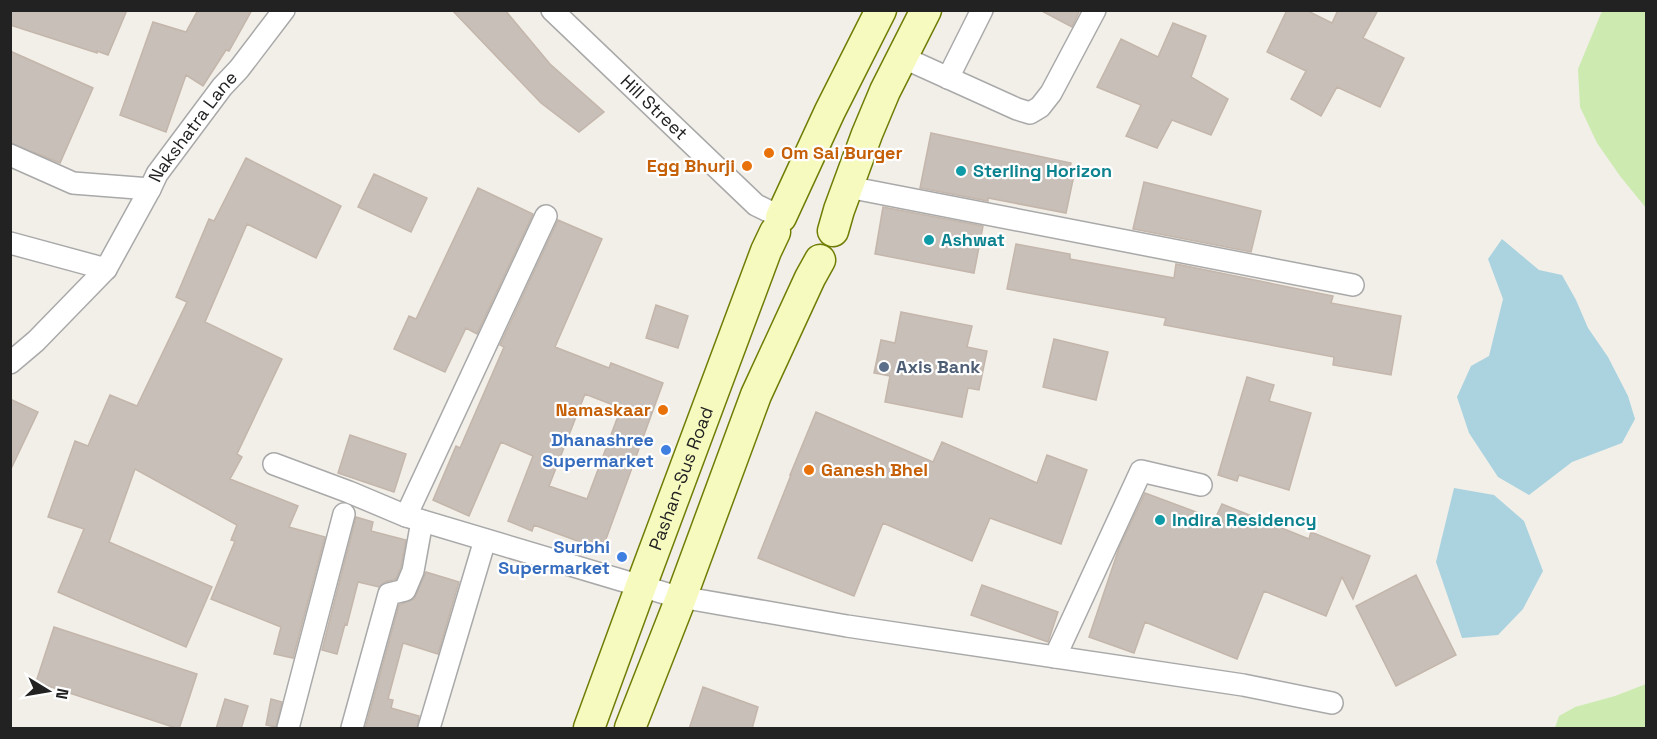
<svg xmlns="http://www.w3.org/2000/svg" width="1657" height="739" font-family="'Space Grotesk',sans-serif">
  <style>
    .grass { fill: #cdebb0 }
    .water { fill: #aad3df }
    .building { fill: #c7bfb8; stroke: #c4b6ab; stroke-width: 1.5; fill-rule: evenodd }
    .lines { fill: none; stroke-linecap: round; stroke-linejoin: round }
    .minor-casing { stroke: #a9a9a9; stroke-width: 24 }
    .secondary-casing { stroke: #707d05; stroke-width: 33 }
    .minor { stroke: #fff; stroke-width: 21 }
    .secondary { stroke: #f7fabf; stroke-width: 30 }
    .food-dot { fill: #e8710a; stroke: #fff; stroke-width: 2 }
    .culture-dot { fill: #0f9aa8; stroke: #fff; stroke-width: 2 }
    .service-dot { fill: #5c6f8a; stroke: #fff; stroke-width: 2 }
    .shop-dot { fill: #3f7fe0; stroke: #fff; stroke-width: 2 }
    .labels { text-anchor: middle; stroke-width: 4.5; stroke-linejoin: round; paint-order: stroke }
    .street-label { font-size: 18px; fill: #222; stroke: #fff }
    .food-label { font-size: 18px; font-weight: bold; fill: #c56008; stroke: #fff; text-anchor: start }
    .culture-label { font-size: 18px; font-weight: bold; fill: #0d838f; stroke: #fff; text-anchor: start }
    .service-label { font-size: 18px; font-weight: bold; fill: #4e5e75; stroke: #fff; text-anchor: start }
    .shop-label { font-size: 18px; font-weight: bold; fill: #366cbe; stroke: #fff; text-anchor: end }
  </style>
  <rect width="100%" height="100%" fill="#f2efe9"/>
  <path class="grass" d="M 1602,11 L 1646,11 L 1646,208 L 1620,176 L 1597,143 L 1580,107 L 1578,69 Z
    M 1646,684 L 1646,728 L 1555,728 L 1559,716 L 1575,707 L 1615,696 Z"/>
  <path class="water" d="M 1502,239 L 1539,270 L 1562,275 L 1576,300 L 1588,328 L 1608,357 L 1628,396 L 1635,419 L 1622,443 L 1572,462 L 1529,495 L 1498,477 L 1469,433 L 1457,397 L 1471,366 L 1489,356 L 1503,299 L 1488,259 Z
    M 1454,488 L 1494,495 L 1524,521 L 1543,571 L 1523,609 L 1498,635 L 1462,638 L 1436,562 Z"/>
  <path class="building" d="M 10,10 L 127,10 L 108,55 L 97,51 L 97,53 L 10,25 Z
    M 198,10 L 252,10 L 229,51 L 226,50 L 203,86 L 186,75 L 166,132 L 120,115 L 153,22 L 186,32 Z
    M 452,10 L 505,10 L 550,64 L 604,112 L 579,132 L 541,103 Z
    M 1040,10 L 1080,10 L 1072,27 Z
    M 1287,10 L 1306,10 L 1332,23 L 1338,10 L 1378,10 L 1363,38 L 1404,58 L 1380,107 L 1337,87 L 1321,116 L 1291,99 L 1306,71 L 1267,52 Z
    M 1173,23 L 1206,36 L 1191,77 L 1228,99 L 1211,135 L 1172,120 L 1157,148 L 1126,136 L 1141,105 L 1097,87 L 1121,39 L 1158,57 Z
    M 10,51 L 93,88 L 60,163 L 10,143 Z
    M 931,133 L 1071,163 L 1069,174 L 1074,175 L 1066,213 L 988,198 L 988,201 L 920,188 Z
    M 246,158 L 341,206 L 316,258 L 247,224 L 205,322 L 282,359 L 237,454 L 242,457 L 230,479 L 298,506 L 289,527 L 325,537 L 293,658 L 274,654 L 281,627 L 211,599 L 235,541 L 231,540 L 237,525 L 135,469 L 109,542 L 212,587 L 186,647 L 58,592 L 84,529 L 48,517 L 75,441 L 88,446 L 110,395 L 137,406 L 187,302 L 176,297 L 209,219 L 214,221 Z
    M 374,174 L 427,198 L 411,232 L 358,207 Z
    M 1144,182 L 1261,211 L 1251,252 L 1133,229 Z
    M 478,188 L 533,214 L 477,334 L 466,328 L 445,372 L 394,349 L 409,316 L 416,319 Z
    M 883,207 L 983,226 L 974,273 L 875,254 Z
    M 558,220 L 602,239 L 555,347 L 609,368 L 611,363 L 663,383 L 602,550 L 534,525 L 532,531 L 508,521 L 533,456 L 501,442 L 469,516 L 433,500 L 456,446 L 460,448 L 504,347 L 500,345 ZM 585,394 L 621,408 L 587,499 L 549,486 Z
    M 1016,244 L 1070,254 L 1070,259 L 1174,278 L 1176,264 L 1333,296 L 1331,303 L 1401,316 L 1391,375 L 1333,365 L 1334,357 L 1164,325 L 1166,318 L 1007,289 Z
    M 656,305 L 688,316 L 678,348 L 646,338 Z
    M 901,312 L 972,326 L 967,347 L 987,351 L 979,390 L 968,388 L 962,417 L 885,402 L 890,376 L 874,373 L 881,340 L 895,343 Z
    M 1054,339 L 1108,352 L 1096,400 L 1043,387 Z
    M 1247,377 L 1274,385 L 1269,401 L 1311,413 L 1289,490 L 1239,475 L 1237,481 L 1218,475 Z
    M 10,399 L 38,412 L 10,471 Z
    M 816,412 L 933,462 L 942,442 L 1037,483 L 1047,455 L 1087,470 L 1061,544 L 990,518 L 972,561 L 883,523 L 854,596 L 758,558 L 791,475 L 790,475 Z
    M 350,435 L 406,454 L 394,492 L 338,473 Z
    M 1145,493 L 1215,519 L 1222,504 L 1309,539 L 1311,532 L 1370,556 L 1353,599 L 1342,577 L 1326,616 L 1264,591 L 1237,659 L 1145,622 L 1134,653 L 1089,637 L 1119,548 Z
    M 356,517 L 373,522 L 371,531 L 406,540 L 401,567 L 396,579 L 385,582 L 379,587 L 358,582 L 347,625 L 345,624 L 337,654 L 322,650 Z
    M 426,572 L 459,582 L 438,654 L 403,643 L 388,699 L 393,700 L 391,708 L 419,716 L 417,729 L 365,729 L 399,605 L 414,599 Z
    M 1416,575 L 1456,655 L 1396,686 L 1356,606 Z
    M 982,585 L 1058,612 L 1048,642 L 971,615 Z
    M 54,627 L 197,674 L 179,729 L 36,682 Z
    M 703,687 L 758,707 L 752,729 L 689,729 Z
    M 225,699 L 248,706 L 241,729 L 216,729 Z
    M 271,699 L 282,702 L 276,727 L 266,725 Z"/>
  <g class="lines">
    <defs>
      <g id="minor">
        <path id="s1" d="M 552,10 L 756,205 L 781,217"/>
        <path d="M 902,57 L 1017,109 L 1030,113 L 1040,107 L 1051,93 L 1095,10"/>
        <path d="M 948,78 L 982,10"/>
        <path id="s2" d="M 10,155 L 73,183 L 150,189 L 157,174 L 222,87 L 239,69 L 284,10"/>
        <path d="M 848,187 L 1353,285"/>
        <path d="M 10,243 L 106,269"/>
        <path d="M 10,363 L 36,341 L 106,269 L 150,189"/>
        <path d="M 274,464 L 349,492 L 406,516 L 681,598 L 692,599 L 847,626 L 1243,685 L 1332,703"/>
        <path d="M 406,516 L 546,216"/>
        <path d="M 1055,657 L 1141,471 L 1201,485"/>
        <path d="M 288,728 L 344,514"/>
        <path d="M 352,728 L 389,594 L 405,590 L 413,571 L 422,521"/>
        <path d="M 429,728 L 485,540"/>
      </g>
      <g id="secondary">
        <path d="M 781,217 L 830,111 L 881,10"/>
        <path d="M 833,231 L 839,210 L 867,134 L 885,91 L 926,10"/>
        <path id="s3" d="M 589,728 L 641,586 L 766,251 L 775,232"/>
        <path d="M 630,728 L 681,598 L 756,395 L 810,278 L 820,260"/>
      </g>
    </defs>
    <use href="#minor" class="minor-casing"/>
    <use href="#secondary" class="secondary-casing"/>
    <use href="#minor" class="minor"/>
    <use href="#secondary" class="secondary"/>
  </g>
  <g class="food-dot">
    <circle cx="769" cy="153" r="6"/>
    <circle cx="747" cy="166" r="6"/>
    <circle cx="663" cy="410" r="6"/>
    <circle cx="809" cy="470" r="6"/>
  </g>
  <g class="culture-dot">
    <circle cx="961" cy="171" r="6"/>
    <circle cx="929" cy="240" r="6"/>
    <circle cx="1160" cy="520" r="6"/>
  </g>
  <circle class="service-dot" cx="884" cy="367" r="6"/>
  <g class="shop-dot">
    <circle cx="666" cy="450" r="6"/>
    <circle cx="622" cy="557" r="6"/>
  </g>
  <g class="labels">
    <g class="street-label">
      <text dy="6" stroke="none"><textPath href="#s1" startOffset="141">Hill Street</textPath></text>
      <text dy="6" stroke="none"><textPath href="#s2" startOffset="222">Nakshatra Lane</textPath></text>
      <text dy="6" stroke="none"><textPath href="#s3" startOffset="266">Pashan-Sus Road</textPath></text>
    </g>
    <g class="food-label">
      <text x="781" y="159">Om Sai Burger</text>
      <text x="735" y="172" text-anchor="end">Egg Bhurji</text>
      <text x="651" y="416" text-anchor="end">Namaskaar</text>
      <text x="821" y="476">Ganesh Bhel</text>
    </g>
    <g class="culture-label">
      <text x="973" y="177">Sterling Horizon</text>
      <text x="941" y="246">Ashwat</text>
      <text x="1172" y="526">Indira Residency</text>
    </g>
    <g class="service-label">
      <text x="896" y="373">Axis Bank</text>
    </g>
    <g class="shop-label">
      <text x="654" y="446">Dhanashree<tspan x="654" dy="21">Supermarket</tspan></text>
      <text x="610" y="553">Surbhi<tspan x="610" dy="21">Supermarket</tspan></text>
    </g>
  </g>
  <rect width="1657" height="739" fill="none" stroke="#222222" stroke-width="24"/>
  <g transform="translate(48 691) rotate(101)" stroke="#ffffff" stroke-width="4.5" paint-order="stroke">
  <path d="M0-4.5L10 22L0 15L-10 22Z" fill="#222222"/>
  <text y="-9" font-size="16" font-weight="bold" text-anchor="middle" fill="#222222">N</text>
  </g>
</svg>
